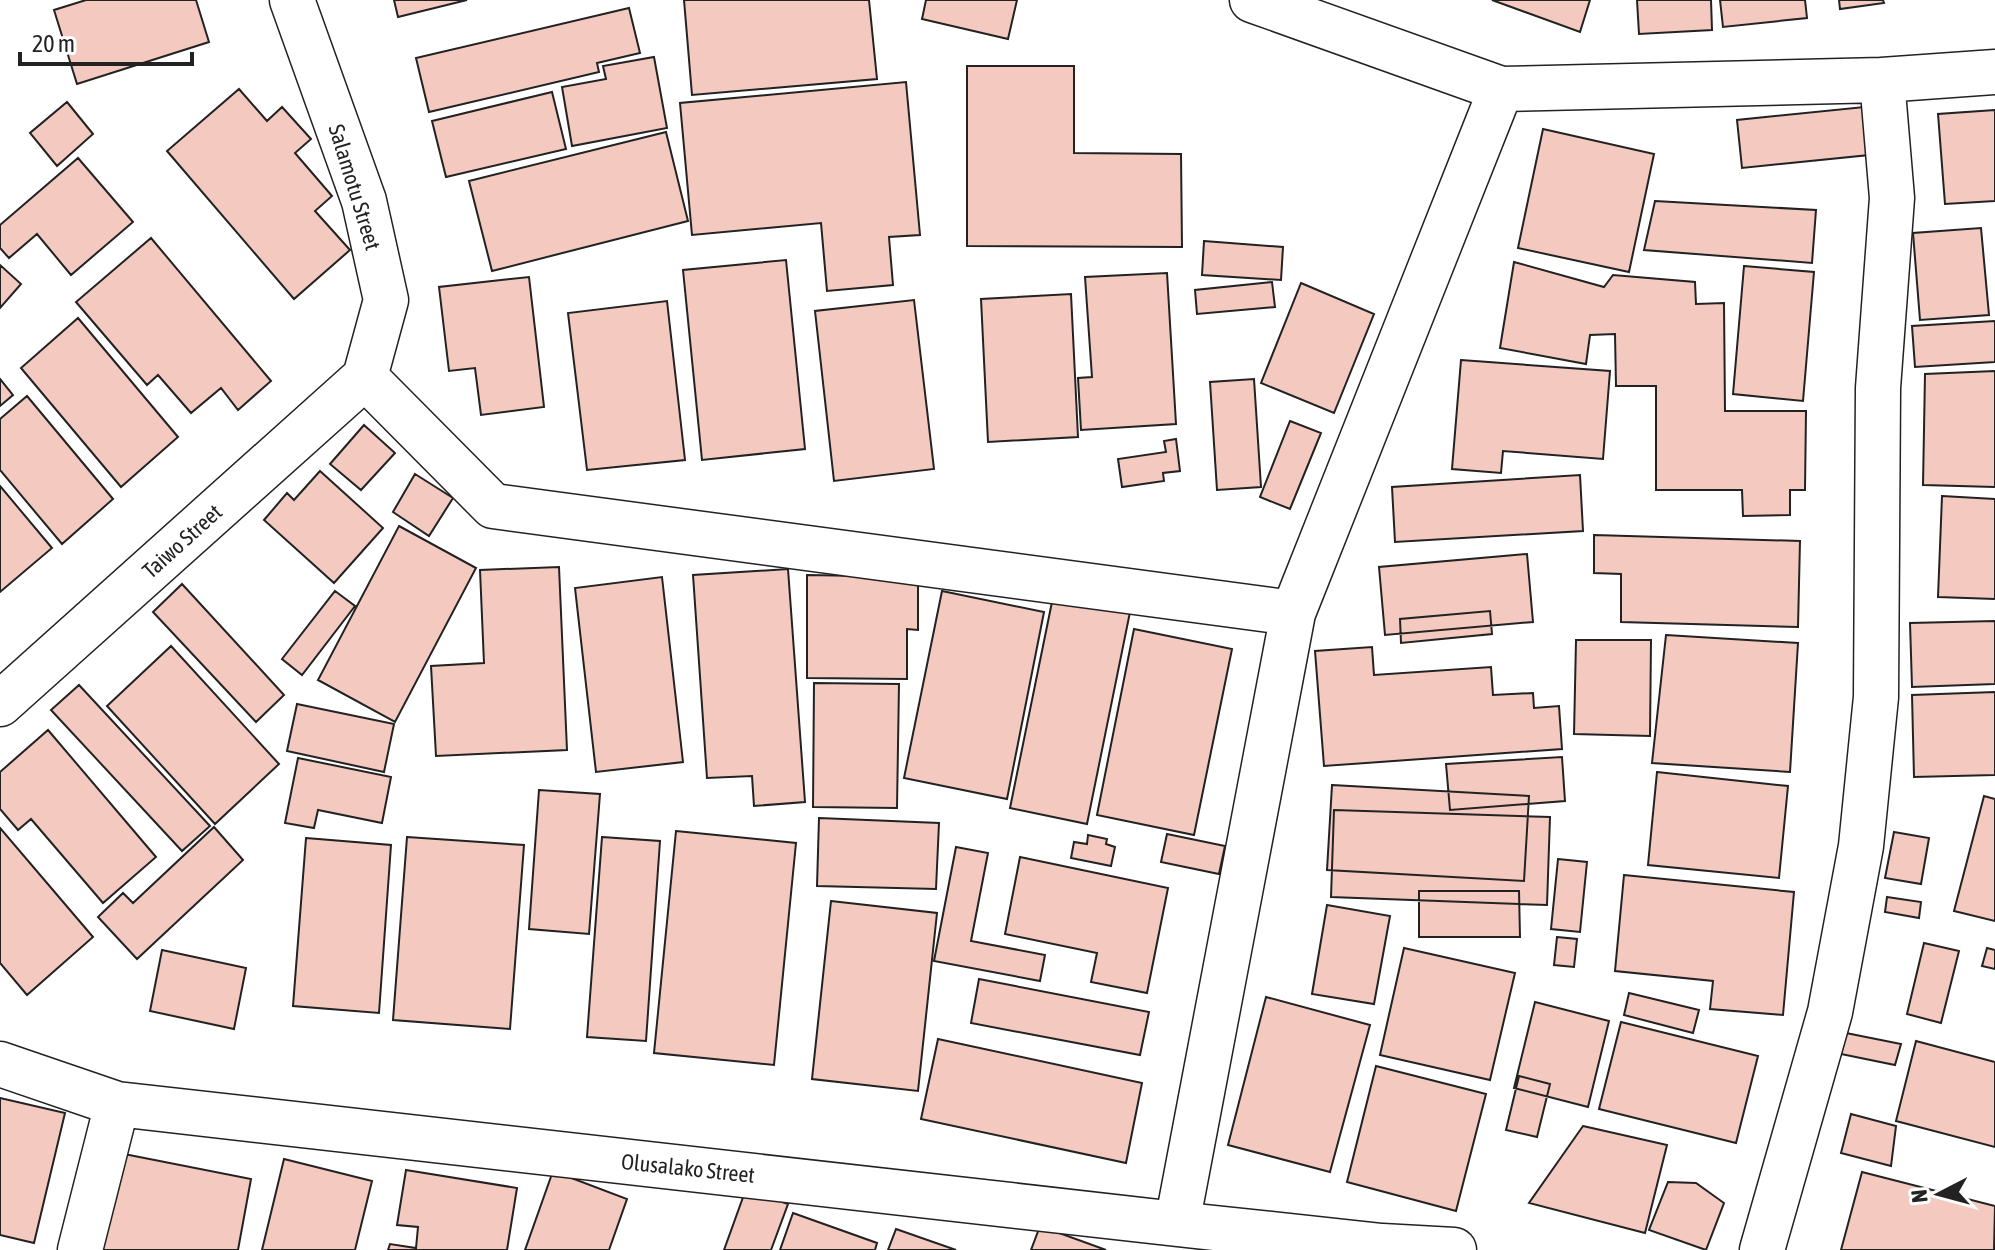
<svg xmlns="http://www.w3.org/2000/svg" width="1995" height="1250" font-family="'Asap Condensed',sans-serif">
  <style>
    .building { fill: #f3c9c0; stroke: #222; stroke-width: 2 }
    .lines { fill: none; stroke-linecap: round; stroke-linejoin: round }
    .minor-casing { stroke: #222; stroke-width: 47 }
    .minor { stroke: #fff; stroke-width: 44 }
    .labels { text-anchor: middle; stroke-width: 6; stroke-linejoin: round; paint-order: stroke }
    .street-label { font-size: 22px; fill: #222; stroke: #fff }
  </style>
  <rect width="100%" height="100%" fill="#fff"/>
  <path class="building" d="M 86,0 L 196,0 L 209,42 L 77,84 L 54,10 Z
    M 394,0 L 467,0 L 398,17 Z
    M 684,0 L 869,0 L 877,79 L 692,95 Z
    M 926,0 L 1017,0 L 1008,39 L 922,19 Z
    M 1492,0 L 1590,0 L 1580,32 Z
    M 1637,0 L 1711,0 L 1712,30 L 1639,34 Z
    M 1720,0 L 1805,0 L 1807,18 L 1723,27 Z
    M 1839,0 L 1883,0 L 1884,3 L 1840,9 Z
    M 629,8 L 640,53 L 597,63 L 599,72 L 429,112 L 416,58 Z
    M 654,57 L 667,128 L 572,146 L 562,87 L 606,79 L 603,66 Z
    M 967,66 L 1074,66 L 1074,153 L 1181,154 L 1182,247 L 967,246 Z
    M 906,82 L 920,235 L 889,237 L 893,285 L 827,291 L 821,223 L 692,235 L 680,103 Z
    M 239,89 L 267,121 L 282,107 L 311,139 L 295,153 L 332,196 L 315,211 L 350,250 L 294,299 L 167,151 Z
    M 552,92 L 566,149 L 446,177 L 432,121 Z
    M 67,102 L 93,134 L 57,166 L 30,133 Z
    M 1874,106 L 1879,154 L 1742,168 L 1737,120 Z
    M 1995,110 L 1995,201 L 1945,204 L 1938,114 Z
    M 1543,129 L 1654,154 L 1629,272 L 1518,248 Z
    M 666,132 L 688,221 L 492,271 L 469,181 Z
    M 78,158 L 133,222 L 71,275 L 37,234 L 9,258 L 0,248 L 0,225 Z
    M 1655,201 L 1816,210 L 1812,263 L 1644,250 Z
    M 1981,228 L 1989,315 L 1920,320 L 1913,233 Z
    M 151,238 L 271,381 L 238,410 L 221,388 L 191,413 L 158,375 L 147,385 L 76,302 Z
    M 1204,241 L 1283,247 L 1281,280 L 1202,275 Z
    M 786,260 L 805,449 L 702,460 L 683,270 Z
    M 1514,262 L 1604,287 L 1613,275 L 1695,282 L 1696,304 L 1724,303 L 1725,411 L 1806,411 L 1805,490 L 1790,490 L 1790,515 L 1743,516 L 1742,490 L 1656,490 L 1656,386 L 1616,386 L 1615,334 L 1590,335 L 1586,364 L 1500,348 Z
    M 0,265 L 21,284 L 0,308 Z
    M 1744,266 L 1814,272 L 1803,401 L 1733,394 Z
    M 1167,273 L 1176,424 L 1081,430 L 1078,378 L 1092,377 L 1085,277 Z
    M 529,277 L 544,407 L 481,415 L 475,368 L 449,371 L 439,287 Z
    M 1272,282 L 1275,307 L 1197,314 L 1195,290 Z
    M 1301,283 L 1374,314 L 1334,413 L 1261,383 Z
    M 1071,294 L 1078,437 L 988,442 L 981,299 Z
    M 914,300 L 934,469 L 834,481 L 815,311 Z
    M 667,301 L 685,460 L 587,470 L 568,313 Z
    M 78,318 L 178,437 L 121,487 L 21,368 Z
    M 1995,321 L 1995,362 L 1915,367 L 1912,326 Z
    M 1461,360 L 1610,371 L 1603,459 L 1503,451 L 1501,473 L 1452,469 Z
    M 1995,371 L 1995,487 L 1923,485 L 1925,374 Z
    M 0,379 L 13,395 L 0,406 Z
    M 1254,379 L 1261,487 L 1217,490 L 1210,382 Z
    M 27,396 L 113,499 L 62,544 L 0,470 L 0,419 Z
    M 1290,421 L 1321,433 L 1290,509 L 1260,497 Z
    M 364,425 L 395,453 L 361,490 L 330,464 Z
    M 1176,439 L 1180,471 L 1163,473 L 1164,481 L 1122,487 L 1118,459 L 1166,452 L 1164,441 Z
    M 320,471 L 383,528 L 334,583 L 264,520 L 287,493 L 294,500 Z
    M 415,474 L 453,498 L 429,536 L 393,512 Z
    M 1580,475 L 1583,531 L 1395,542 L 1392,487 Z
    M 0,486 L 52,548 L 0,592 Z
    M 1942,496 L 1995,499 L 1995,599 L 1938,597 Z
    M 399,526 L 476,568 L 395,722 L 318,680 Z
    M 1594,535 L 1800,541 L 1798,627 L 1621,622 L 1621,574 L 1594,573 Z
    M 1527,554 L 1533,622 L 1385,635 L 1379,567 Z
    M 559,567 L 567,750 L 436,756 L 431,666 L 484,663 L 480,570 Z
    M 788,569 L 805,802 L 754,806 L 752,776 L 707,778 L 693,575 Z
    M 807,575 L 918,577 L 918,630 L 907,629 L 907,679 L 807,678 Z
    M 662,577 L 683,762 L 596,772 L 575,588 Z
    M 182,584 L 284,695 L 256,722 L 153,612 Z
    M 335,591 L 355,606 L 302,675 L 282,659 Z
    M 942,591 L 1044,612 L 1007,799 L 904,778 Z
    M 1053,597 L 1130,612 L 1087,824 L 1010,808 Z
    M 1490,611 L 1492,634 L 1401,643 L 1400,619 Z
    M 1995,621 L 1995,684 L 1912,687 L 1910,623 Z
    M 1134,629 L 1232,649 L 1194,835 L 1097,815 Z
    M 1666,635 L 1798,643 L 1790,772 L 1652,763 Z
    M 1576,640 L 1651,640 L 1650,736 L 1574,734 Z
    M 171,646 L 279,764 L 215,824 L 107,706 Z
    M 1372,647 L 1374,675 L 1491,667 L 1493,695 L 1533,693 L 1534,708 L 1559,706 L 1562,749 L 1324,766 L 1315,651 Z
    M 814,683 L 899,684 L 897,808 L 813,807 Z
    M 79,685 L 210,826 L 182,851 L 51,710 Z
    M 1995,692 L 1995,775 L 1914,777 L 1912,695 Z
    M 297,704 L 394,724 L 384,772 L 287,751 Z
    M 48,730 L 156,857 L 103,903 L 31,819 L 18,830 L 0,809 L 0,772 Z
    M 1562,757 L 1565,801 L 1450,810 L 1446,764 Z
    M 298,758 L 391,777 L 382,823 L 318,810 L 314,828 L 285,823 Z
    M 1657,772 L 1788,786 L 1779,878 L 1648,865 Z
    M 1332,785 L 1529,796 L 1524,881 L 1327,870 Z
    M 539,790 L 600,794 L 589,934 L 529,929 Z
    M 1984,796 L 1995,799 L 1995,921 L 1954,911 Z
    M 1334,810 L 1550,817 L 1547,905 L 1331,897 Z
    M 819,818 L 939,823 L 936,889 L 817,886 Z
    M 214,827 L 243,860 L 137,959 L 98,917 L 123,893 L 133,903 Z
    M 0,828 L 93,937 L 27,995 L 0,963 Z
    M 676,831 L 796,843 L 774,1065 L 654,1053 Z
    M 1894,832 L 1929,838 L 1921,884 L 1885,878 Z
    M 1167,834 L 1225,846 L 1219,874 L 1161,862 Z
    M 1088,835 L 1107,839 L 1106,844 L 1115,847 L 1111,866 L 1071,858 L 1074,842 L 1087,844 Z
    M 407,837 L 524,845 L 510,1029 L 393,1020 Z
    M 602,837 L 660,841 L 646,1041 L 587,1037 Z
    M 306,838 L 391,845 L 379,1013 L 293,1006 Z
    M 956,847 L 988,853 L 971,941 L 1045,955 L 1040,981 L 934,961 Z
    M 1020,857 L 1168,888 L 1147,993 L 1091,982 L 1097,953 L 1005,934 Z
    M 1558,859 L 1587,862 L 1580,932 L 1551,929 Z
    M 1624,875 L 1794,892 L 1783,1015 L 1710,1009 L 1713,981 L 1615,971 Z
    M 1419,891 L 1519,891 L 1520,937 L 1419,937 Z
    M 1887,897 L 1921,902 L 1919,918 L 1885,912 Z
    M 831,901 L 937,913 L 918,1091 L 812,1079 Z
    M 1327,905 L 1390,916 L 1374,1004 L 1312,994 Z
    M 1557,937 L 1577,939 L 1574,967 L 1554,965 Z
    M 1924,943 L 1959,951 L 1941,1023 L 1907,1014 Z
    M 1404,948 L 1515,973 L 1490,1080 L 1380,1055 Z
    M 1987,948 L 1995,950 L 1995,969 L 1982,966 Z
    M 162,950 L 246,968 L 234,1029 L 150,1011 Z
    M 979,979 L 1149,1012 L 1140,1055 L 971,1023 Z
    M 1629,993 L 1699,1010 L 1693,1033 L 1624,1015 Z
    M 1266,997 L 1370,1025 L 1330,1172 L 1228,1145 Z
    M 1535,1002 L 1609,1021 L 1588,1107 L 1514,1088 Z
    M 1621,1022 L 1758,1056 L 1736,1143 L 1599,1109 Z
    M 1846,1033 L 1901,1044 L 1895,1065 L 1841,1054 Z
    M 938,1039 L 1142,1083 L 1126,1163 L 921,1119 Z
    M 1916,1041 L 1995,1062 L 1995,1147 L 1896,1121 Z
    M 1376,1066 L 1486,1094 L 1456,1211 L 1347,1182 Z
    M 1519,1076 L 1550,1084 L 1537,1137 L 1506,1130 Z
    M 0,1098 L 65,1113 L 34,1243 L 0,1235 Z
    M 1851,1114 L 1896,1126 L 1891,1166 L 1841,1153 Z
    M 1583,1126 L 1667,1145 L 1645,1233 L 1529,1203 Z
    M 114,1152 L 251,1179 L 238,1250 L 95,1250 Z
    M 284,1159 L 372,1181 L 355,1250 L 262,1250 Z
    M 406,1170 L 517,1188 L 507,1250 L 388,1250 L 390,1244 L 416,1248 L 418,1227 L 397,1225 Z
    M 553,1171 L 627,1199 L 609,1250 L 525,1250 Z
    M 1862,1172 L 1995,1206 L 1994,1250 L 1841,1250 Z
    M 1668,1182 L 1696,1183 L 1724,1203 L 1706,1250 L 1649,1230 Z
    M 746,1189 L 788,1204 L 771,1250 L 724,1250 Z
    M 793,1213 L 877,1243 L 875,1250 L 780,1250 Z
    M 1040,1226 L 1106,1250 L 1031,1250 Z
    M 896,1229 L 956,1250 L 888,1250 Z"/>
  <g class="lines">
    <defs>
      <path id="minor" d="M 292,0 L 364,201 L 386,300 L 365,377
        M 1252,0 L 1501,89 L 1882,80 L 1995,72
        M 365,377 L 493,506 L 1293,613
        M 0,704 L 365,377
        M 0,1064 L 117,1104 L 1177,1224 L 1382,1246 L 1454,1250
        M 1177,1224 L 1293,613 L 1501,89
        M 80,1250 L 117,1104
        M 1762,1250 L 1830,1012 L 1861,846 L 1876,697 L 1878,388 L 1892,198 L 1882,80"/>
    </defs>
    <use href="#minor" class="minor-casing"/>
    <use href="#minor" class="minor"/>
  </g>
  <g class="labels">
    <g class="street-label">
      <text transform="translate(355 187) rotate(73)" y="8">Salamotu Street</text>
      <text transform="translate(182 541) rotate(-42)" y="8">Taiwo Street</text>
      <text transform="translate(688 1168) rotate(6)" y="8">Olusalako Street</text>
    </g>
  </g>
  <g transform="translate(1939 1194) rotate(264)" stroke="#ffffff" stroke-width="6" paint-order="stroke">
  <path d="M0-6L14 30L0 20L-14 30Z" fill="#222222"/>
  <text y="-12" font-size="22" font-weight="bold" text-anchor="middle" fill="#222222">N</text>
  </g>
  <path d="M20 52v12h172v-12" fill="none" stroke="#222222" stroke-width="4"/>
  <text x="32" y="52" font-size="24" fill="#222222" stroke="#ffffff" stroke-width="6" paint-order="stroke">20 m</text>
</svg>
